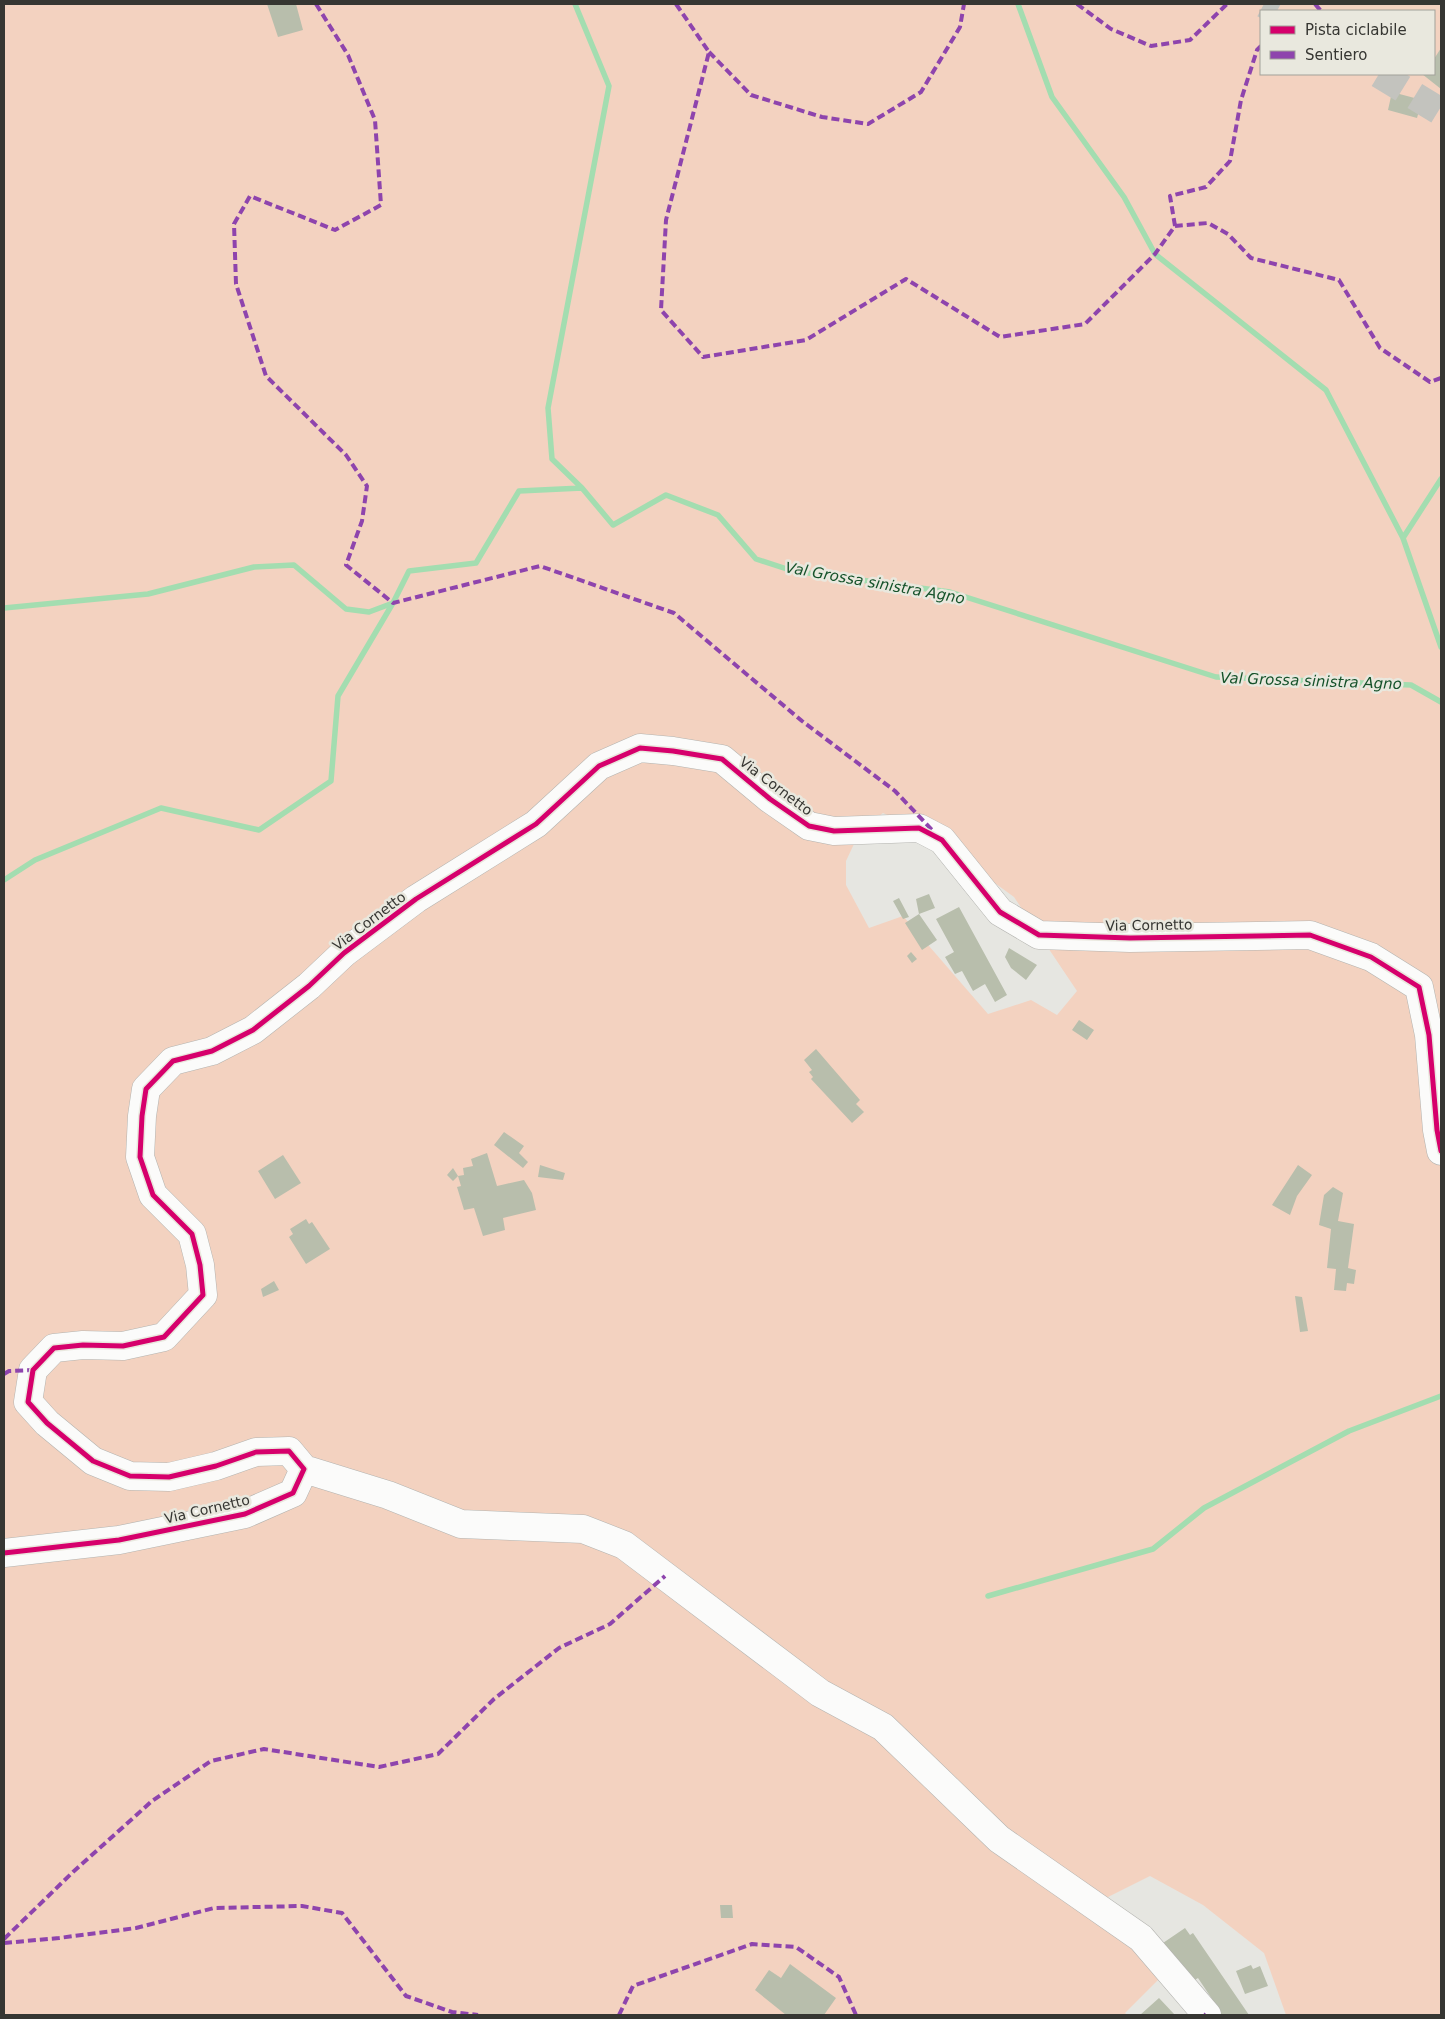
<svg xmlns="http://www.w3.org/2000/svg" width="1445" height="2019" font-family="'DejaVu Sans',sans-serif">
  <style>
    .green { fill: #f3d2c0; fill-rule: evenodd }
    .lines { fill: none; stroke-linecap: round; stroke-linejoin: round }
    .stream { stroke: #a3ddb0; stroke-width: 5.5 }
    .building { fill: #b8beac }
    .highway-tunnel { stroke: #c3c3be; stroke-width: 28; stroke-dasharray: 28 14; stroke-linecap: butt }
    .minor-casing { stroke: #b3b3af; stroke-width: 29 }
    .minor { stroke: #fbfbfa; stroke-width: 28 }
    .quiet { stroke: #8e44ad; stroke-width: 4; stroke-dasharray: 8 4; stroke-linecap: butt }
    .cycleway-casing { stroke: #e9e8de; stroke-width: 8 }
    .cycleway { stroke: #d6006c; stroke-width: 5 }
    .labels { text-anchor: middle; stroke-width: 5; stroke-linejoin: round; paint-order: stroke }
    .street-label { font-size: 14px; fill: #363632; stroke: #e9e8de }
    .water-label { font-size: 15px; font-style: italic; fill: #15522a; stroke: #e9e8de }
  </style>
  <rect width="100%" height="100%" fill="#e6e6e1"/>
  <path class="green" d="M 4,4 L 1441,4 L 1441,2015 L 1286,2015 L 1264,1953 L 1203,1905 L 1150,1876 L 1092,1905 L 1165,1973 L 1125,2013 L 1127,2015 L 4,2015 ZM 1261,11 L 1434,11 L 1434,74 L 1261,74 ZM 883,813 L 926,833 L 1014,897 L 1077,991 L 1057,1015 L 1031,1000 L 988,1014 L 903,916 L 869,928 L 846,885 L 846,861 L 861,829 Z"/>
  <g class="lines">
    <path class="stream" d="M 575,4 L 609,86 L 548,408 L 552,459 L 582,488
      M 1018,4 L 1052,97 L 1124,197 L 1155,254 L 1326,390 L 1403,538 L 1441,647
      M 1403,538 L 1441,479
      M 4,608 L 148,594 L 254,567 L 294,565 L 346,609 L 369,612 L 393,603 L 409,571 L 476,563 L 519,491 L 582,488 L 613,525 L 666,495 L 718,515 L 756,559 L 793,571 L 950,592 L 1216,677 L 1411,685 L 1441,702
      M 4,880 L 35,860 L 161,808 L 259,830 L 331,781 L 338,696 L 393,603
      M 988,1596 L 1153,1549 L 1204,1508 L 1349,1431 L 1441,1396"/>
  </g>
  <path class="building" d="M 267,4 L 296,4 L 303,30 L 278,37 Z
    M 1441,48 L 1441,89 L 1422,74 L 1434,74 L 1434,59 Z
    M 1393,77 L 1403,81 L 1401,87 L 1391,83 Z
    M 1392,92 L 1422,100 L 1417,118 L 1388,110 Z
    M 929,894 L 935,908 L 919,914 L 916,899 Z
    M 899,898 L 909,917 L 903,919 L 893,901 Z
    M 959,907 L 1007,995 L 995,1002 L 985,984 L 973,991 L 962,971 L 955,974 L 945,957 L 954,952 L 936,919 Z
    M 919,914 L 937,940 L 922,950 L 905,923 Z
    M 1009,948 L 1037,965 L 1026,980 L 1011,968 L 1005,957 Z
    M 911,952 L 917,959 L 912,963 L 907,956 Z
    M 1079,1020 L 1094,1030 L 1087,1040 L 1072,1030 Z
    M 816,1049 L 860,1100 L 856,1104 L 864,1112 L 852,1123 L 811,1079 L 813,1077 L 809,1072 L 812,1070 L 804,1060 Z
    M 504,1132 L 524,1146 L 519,1153 L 528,1162 L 523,1168 L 494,1145 Z
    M 487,1153 L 497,1186 L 524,1180 L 532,1193 L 536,1210 L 503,1218 L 505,1230 L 483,1236 L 474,1208 L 464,1210 L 457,1187 L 461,1186 L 458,1176 L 453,1181 L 447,1175 L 453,1168 L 458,1176 L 464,1175 L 463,1168 L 473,1166 L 471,1159 Z
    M 283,1155 L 301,1183 L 275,1199 L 258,1171 Z
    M 540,1165 L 565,1173 L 563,1180 L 538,1177 Z
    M 1298,1165 L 1312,1175 L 1297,1196 L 1290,1215 L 1272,1205 Z
    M 1333,1187 L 1343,1193 L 1338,1221 L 1354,1224 L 1348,1268 L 1356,1270 L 1354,1284 L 1347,1283 L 1346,1291 L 1334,1290 L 1336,1269 L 1327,1268 L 1331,1229 L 1319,1225 L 1324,1195 Z
    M 306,1219 L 309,1224 L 312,1222 L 330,1249 L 306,1264 L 289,1237 L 293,1234 L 290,1229 Z
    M 274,1281 L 279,1290 L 263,1297 L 261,1289 Z
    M 1295,1296 L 1302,1297 L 1308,1331 L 1300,1332 Z
    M 720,1905 L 732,1905 L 733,1918 L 721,1918 Z
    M 1185,1928 L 1190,1935 L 1193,1933 L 1249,2015 L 1217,2015 L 1208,2002 L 1212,1999 L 1198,1978 L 1190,1983 L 1163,1943 Z
    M 790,1964 L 836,1998 L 824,2015 L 786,2015 L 755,1990 L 769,1970 L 781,1978 Z
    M 1251,1965 L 1253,1969 L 1260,1966 L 1268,1986 L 1245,1994 L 1236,1971 Z
    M 1159,1998 L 1175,2015 L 1140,2015 Z"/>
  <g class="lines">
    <path class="highway-tunnel" d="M 1264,4 L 1277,11
      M 1379,74 L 1441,112"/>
    <defs>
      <path id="minor" d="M 304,1469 L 388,1495 L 461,1524 L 583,1529 L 624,1545 L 820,1693 L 883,1727 L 999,1839 L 1141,1938 L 1207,2015
        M 4,1553 L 119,1540 L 245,1514 L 293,1493 L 304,1469 L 289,1451 L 256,1452 L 216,1466 L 169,1477 L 130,1476 L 93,1461 L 47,1423 L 28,1402 L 33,1370 L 54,1348 L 83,1345 L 123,1346 L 164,1337 L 203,1295 L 200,1265 L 192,1234 L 153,1195 L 140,1157 L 142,1116 L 146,1089 L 173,1061 L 212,1051 L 253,1030 L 309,986 L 344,953 L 416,899 L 536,824 L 599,766 L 640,748 L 673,751 L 722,759 L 770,799 L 809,826 L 834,831 L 919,828 L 942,840 L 1000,912 L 1039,935 L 1130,938 L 1310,935 L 1371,957 L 1419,987 L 1429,1035 L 1437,1130 L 1441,1151"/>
    </defs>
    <use href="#minor" class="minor-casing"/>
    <use href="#minor" class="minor"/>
    <path class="quiet" d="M 316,4 L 348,55 L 375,120 L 381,205 L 335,230 L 250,196 L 234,224 L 236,284 L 266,376 L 346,455 L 367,486 L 362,521 L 346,565 L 393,603 L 540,566 L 674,613 L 802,721 L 895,791 L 933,831
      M 676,4 L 709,52 L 666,220 L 661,310 L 703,357 L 806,340 L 906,279 L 1000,337 L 1085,324 L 1155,254 L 1175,226 L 1208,223 L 1228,234 L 1251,258 L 1339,280 L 1380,348 L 1430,382 L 1441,378
      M 1077,4 L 1111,29 L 1151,46 L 1190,40 L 1227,4
      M 1315,4 L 1321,11
      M 709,52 L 751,95 L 822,117 L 868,124 L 921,92 L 960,27 L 964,4
      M 1175,226 L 1170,196 L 1206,187 L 1230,161 L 1241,100 L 1257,50 L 1261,46
      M 4,1374 L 9,1371 L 33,1370
      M 4,1939 L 73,1872 L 152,1801 L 211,1761 L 264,1749 L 379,1767 L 438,1754 L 494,1699 L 559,1648 L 610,1624 L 665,1576
      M 4,1943 L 59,1938 L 136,1928 L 214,1908 L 302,1906 L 342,1913 L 406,1996 L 452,2012 L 478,2015
      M 619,2015 L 633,1986 L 752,1944 L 796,1947 L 839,1977 L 856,2015
      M 1205,2015 L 1206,2014"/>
    <defs>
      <path id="cycleway" d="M 4,1553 L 119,1540 L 245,1514 L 293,1493 L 304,1469 L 289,1451 L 256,1452 L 216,1466 L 169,1477 L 130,1476 L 93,1461 L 47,1423 L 28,1402 L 33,1370 L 54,1348 L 83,1345 L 123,1346 L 164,1337 L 203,1295 L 200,1265 L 192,1234 L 153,1195 L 140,1157 L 142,1116 L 146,1089 L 173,1061 L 212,1051 L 253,1030 L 309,986 L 344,953 L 416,899 L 536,824 L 599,766 L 640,748 L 673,751 L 722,759 L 770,799 L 809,826 L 834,831 L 919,828 L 942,840 L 1000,912 L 1039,935 L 1130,938 L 1310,935 L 1371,957 L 1419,987 L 1429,1035 L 1437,1130 L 1441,1151"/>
    </defs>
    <use href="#cycleway" class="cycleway-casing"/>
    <use href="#cycleway" class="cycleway"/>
  </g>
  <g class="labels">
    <g class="street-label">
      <text transform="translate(776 786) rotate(37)" y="5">Via Cornetto</text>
      <text transform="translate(369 921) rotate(-37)" y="5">Via Cornetto</text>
      <text transform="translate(1149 925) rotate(-1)" y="5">Via Cornetto</text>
      <text transform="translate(207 1509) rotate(-13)" y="5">Via Cornetto</text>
    </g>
    <g class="water-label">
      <text transform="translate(875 583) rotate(10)" y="5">Val Grossa sinistra Agno</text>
      <text transform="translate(1311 681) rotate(2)" y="5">Val Grossa sinistra Agno</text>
    </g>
  </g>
  <rect width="1445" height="2019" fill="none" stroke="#363632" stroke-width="10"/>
  <rect x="1260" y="10" width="175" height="65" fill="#e9e8de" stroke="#a1a199"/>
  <rect x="1270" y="26" width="25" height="8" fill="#d6006c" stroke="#a1a199"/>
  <text x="1305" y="35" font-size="15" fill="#363632">Pista ciclabile</text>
  <rect x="1270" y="51" width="25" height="8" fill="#8e44ad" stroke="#a1a199"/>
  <text x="1305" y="60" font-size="15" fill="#363632">Sentiero</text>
</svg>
